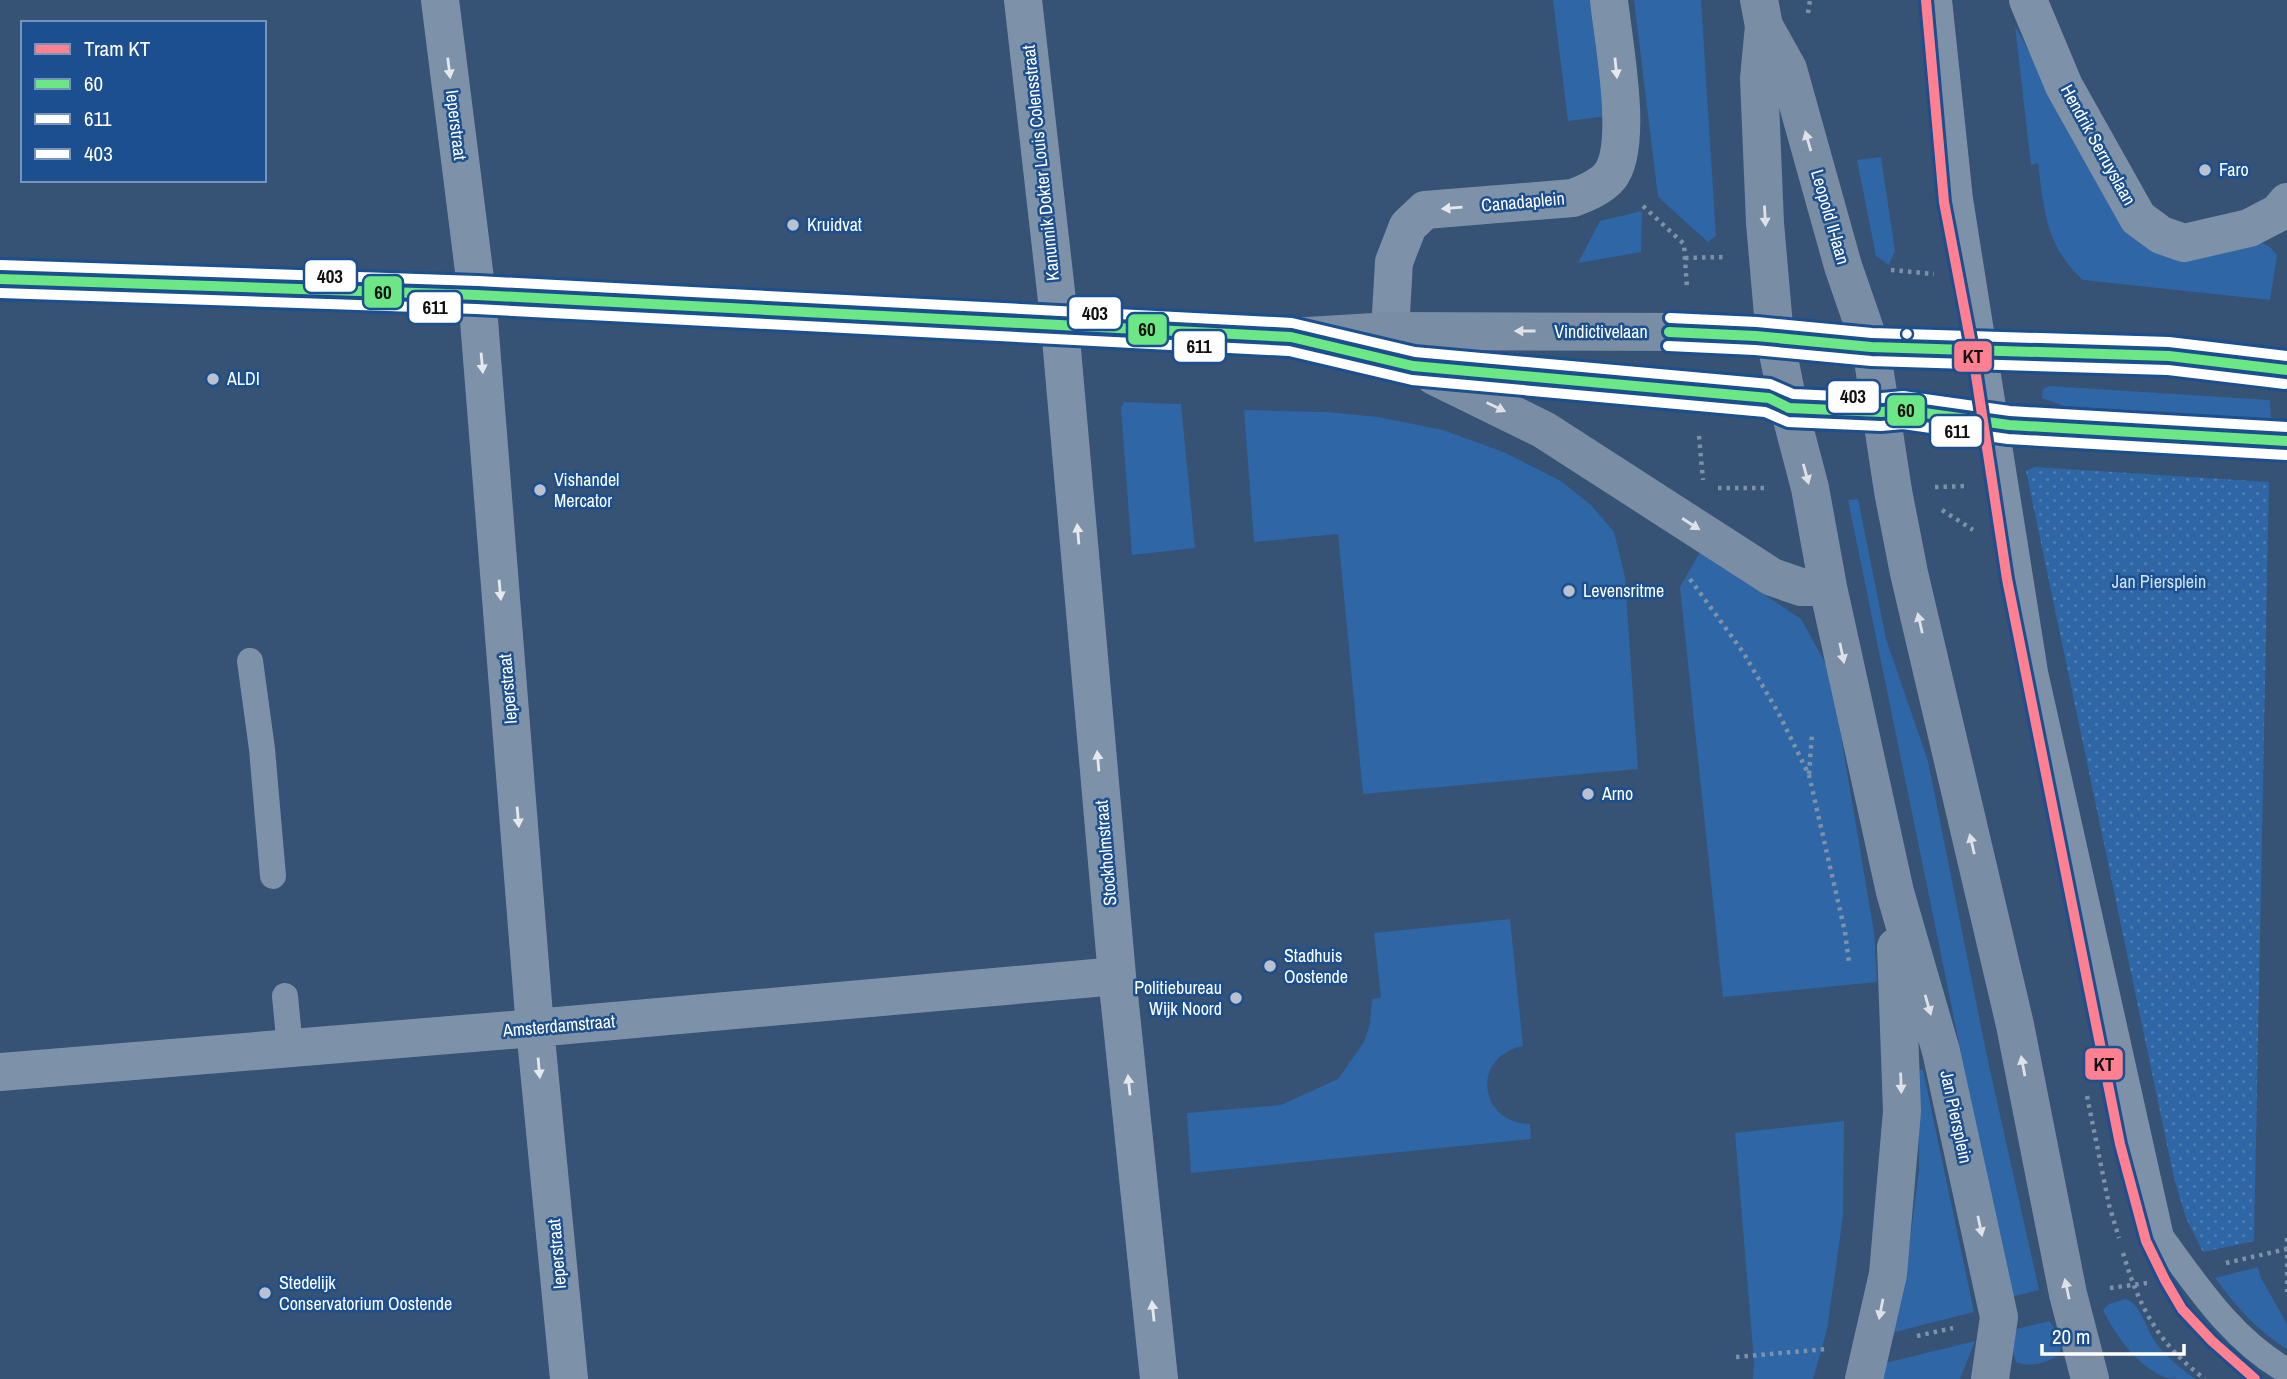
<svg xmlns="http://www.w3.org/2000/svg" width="2287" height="1379" font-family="'Archivo Narrow',sans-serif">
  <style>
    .green { fill: #2f66a5 }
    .park { fill: url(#park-dots) }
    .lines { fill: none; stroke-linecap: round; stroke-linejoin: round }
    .path { stroke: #7d92a8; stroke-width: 4.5; stroke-dasharray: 3.5 5; stroke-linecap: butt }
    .lane { stroke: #7d92a8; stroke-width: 26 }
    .street { stroke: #7d92a8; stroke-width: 38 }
    .secondary { stroke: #798da4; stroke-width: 38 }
    .bus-1-casing { stroke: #1b4f8f; stroke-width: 16 }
    .bus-2-casing { stroke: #1b4f8f; stroke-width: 16 }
    .bus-3-casing { stroke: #1b4f8f; stroke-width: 16 }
    .bus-1 { stroke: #6be785; stroke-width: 10 }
    .bus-2 { stroke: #fff; stroke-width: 10 }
    .bus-3 { stroke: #fff; stroke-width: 10 }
    .tram-1-casing { stroke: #1b4f8f; stroke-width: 16 }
    .tram-1 { stroke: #ff8090; stroke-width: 10 }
    .oneway { fill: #e5e9ee }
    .oneway2 { fill: #dee2e8 }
    .poi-dot { fill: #b9c2ce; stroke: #1b4f8f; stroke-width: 2.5 }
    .bus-dot { fill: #fff; stroke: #1b4f8f; stroke-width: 2.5 }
    .labels { text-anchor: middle; stroke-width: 5; stroke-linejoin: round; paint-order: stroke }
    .street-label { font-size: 18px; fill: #fff; stroke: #1b4f8f }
    .poi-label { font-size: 18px; fill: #fff; stroke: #1b4f8f; text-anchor: start }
    .park-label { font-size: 18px; fill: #cfe3fa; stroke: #1b4f8f }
    .line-badge { stroke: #1b4f8f; stroke-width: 2.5 }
    .pale-badge-label { font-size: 19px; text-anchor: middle; font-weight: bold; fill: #111 }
  </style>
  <defs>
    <pattern id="park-dots" width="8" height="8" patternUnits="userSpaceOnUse" patternTransform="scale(1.75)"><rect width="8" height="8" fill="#2f66a5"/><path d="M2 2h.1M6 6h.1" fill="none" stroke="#4e7db2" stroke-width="1.8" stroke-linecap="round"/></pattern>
  </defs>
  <rect width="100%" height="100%" fill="#365274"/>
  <path class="green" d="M 1553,0 L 1594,0 L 1608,116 L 1568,121 Z
    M 1634,0 L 1701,0 L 1716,236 L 1708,242 L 1658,197 Z
    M 2015,26 L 2127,230 L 2260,242 L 2270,247 L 2277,255 L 2270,300 L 2083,280 C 2046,247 2044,210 2038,163 L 2031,165 Z
    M 1881,157 L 1895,251 L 1889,265 L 1876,256 L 1857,160 Z
    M 1642,211 L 1641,252 L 1578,263 L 1600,221 Z
    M 2049,386 L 2270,400 L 2271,420 L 2064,406 L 2042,398 L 2043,389 Z
    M 1124,402 L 1181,404 L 1195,548 L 1132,555 L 1121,408 Z
    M 1244,410 L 1326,412 L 1378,417 L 1443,430 L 1506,453 L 1561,481 L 1591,505 L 1614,532 L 1625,577 L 1638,769 L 1363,794 L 1338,534 L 1254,542 Z
    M 1858,499 L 1886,639 L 1928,761 L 1986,1052 L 2039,1290 L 2011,1297 L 1848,500 Z
    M 1700,552 L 1801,619 L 1830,671 L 1874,932 L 1877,982 L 1723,997 L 1680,587 Z
    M 1510,919 L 1523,1046 C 1471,1056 1478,1123 1530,1124 L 1531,1139 L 1191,1173 L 1187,1113 L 1281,1105 L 1338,1079 L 1364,1042 L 1370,1024 L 1372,999 L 1381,998 L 1374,933 Z
    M 1920,1070 L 1923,1070 L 1974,1312 L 1891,1333 L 1906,1272 L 1919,1170 L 1918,1071 Z
    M 1844,1121 L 1843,1216 L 1827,1330 L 1813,1379 L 1753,1379 L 1754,1361 L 1735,1133 Z
    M 2258,1267 L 2261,1278 L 2287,1324 L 2287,1349 C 2257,1331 2235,1305 2215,1278 Z
    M 2125,1299 C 2140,1302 2146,1328 2154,1340 C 2164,1355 2180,1368 2195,1379 C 2186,1379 2175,1379 2167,1378 C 2138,1368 2116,1336 2103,1310 L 2109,1304 Z
    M 2050,1321 L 2062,1343 L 2059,1355 C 2047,1363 2029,1368 2016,1362 L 2013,1352 L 2016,1329 Z
    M 1975,1341 L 1960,1379 L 1880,1379 L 1885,1363 Z"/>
  <path class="park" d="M 2035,467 L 2269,482 L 2254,1241 L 2203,1252 L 2186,1218 L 2174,1178 L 2026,471 Z"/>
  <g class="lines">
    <path class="path" d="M 1808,13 L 1810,0
      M 1643,206 L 1684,244 L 1687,288
      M 1685,258 L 1725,257
      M 1891,270 L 1934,274
      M 1699,436 L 1703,480
      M 1935,487 L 1968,486
      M 1718,488 L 1765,488
      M 1942,510 L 1973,530
      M 1690,579 L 1743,652 L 1779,714 L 1809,775 L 1845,932 L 1849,963
      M 1809,774 L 1812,734
      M 2087,1096 L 2109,1205 L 2119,1238
      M 2287,1238 L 2287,1292
      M 2123,1253 C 2139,1307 2159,1345 2205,1379
      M 2226,1263 L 2287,1249
      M 2110,1288 L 2147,1283
      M 1917,1336 L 1953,1328
      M 1736,1357 L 1826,1349"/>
    <path class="lane" d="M 1939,0 L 1960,199 L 2035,672 L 2161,1237 C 2197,1286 2232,1340 2287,1371
      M 250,661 L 262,749 L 273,876
      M 285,996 L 290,1048"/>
    <path class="street" d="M 440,0 L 477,295 L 535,1028 L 569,1379
      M 1023,0 L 1060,327 L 1117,976 L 1159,1379
      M 2028,0 L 2064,86 L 2138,218 L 2161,235 L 2184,243 L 2249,228 L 2278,213 L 2287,202
      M 1390,331 L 1394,262 L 1408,226 L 1425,210 L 1573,198 C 1586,193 1601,187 1610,176 C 1634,145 1613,40 1609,0
      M 0,1072 L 535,1028 L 1117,976"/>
    <path class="secondary" d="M 1759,0 L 1764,26 L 1759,78 L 1765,223 L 1775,338 L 1789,408 L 1810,488 L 1828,587 L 1895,892 L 1941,1051 L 1999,1317 L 1990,1379
      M 1764,26 L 1788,69 L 1843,266 L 1871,347 L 1893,491 L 1909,573 L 2015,1025 L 2068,1294 L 2090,1379
      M 0,279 L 477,295 L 1291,337 L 1390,331 L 1691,332 L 1871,347 L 2169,356 L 2287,370
      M 1331,346 L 1413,366 L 1769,398 L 1789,408 L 1882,412 L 1903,410 L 2009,425 L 2287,441
      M 1434,376 L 1544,430 L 1772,577 L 1801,587 L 1828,587
      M 1864,1379 L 1888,1274 L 1902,1111 L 1896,947"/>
    <defs>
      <path id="bus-1" d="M 0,279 L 477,295 L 1291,337 L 1413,366 L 1769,398 L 1789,408 L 1882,412 L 1903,410 L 2009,425 L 2287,441
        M 1669,332 L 1756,336 L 1871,347 L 2169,356 L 2287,370"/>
      <path id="bus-2" d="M 0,293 L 476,309 L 1289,351 L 1412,380 L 1765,412 L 1788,422 L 1881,426 L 1903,424 L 2008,439 L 2286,455
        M 1668,346 L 1755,350 L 1871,361 L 2168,370 L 2285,384"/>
      <path id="bus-3" d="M 0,265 L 478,281 L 1292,323 L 1415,352 L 1770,384 L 1793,394 L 1882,398 L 1903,396 L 2010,411 L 2287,427
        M 1670,318 L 1757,322 L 1872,333 L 2169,342 L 2287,356"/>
    </defs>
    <use href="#bus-1" class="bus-1-casing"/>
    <use href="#bus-2" class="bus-2-casing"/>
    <use href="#bus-3" class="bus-3-casing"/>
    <use href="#bus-1" class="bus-1"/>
    <use href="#bus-2" class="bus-2"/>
    <use href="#bus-3" class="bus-3"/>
    <defs>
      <path id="tram-1" d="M 1926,0 L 1944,202 L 1972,349 L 2007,579 L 2120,1144 L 2146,1241 L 2165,1280 L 2182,1309 L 2212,1341 L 2255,1379"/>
    </defs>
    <use href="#tram-1" class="tram-1-casing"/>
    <use href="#tram-1" class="tram-1"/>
  </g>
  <defs><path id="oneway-solid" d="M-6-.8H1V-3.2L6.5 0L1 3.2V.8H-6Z" transform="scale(1.75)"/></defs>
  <g class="oneway">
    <use href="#oneway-solid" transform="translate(449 68) rotate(83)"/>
    <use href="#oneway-solid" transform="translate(1616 68) rotate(84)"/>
    <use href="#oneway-solid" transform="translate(1452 208) rotate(175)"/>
    <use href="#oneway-solid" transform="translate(482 363) rotate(85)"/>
    <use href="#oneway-solid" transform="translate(1078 534) rotate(-95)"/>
    <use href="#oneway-solid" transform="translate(500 590) rotate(85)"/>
    <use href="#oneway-solid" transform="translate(1098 761) rotate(-95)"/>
    <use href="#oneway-solid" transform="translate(518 817) rotate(85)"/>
    <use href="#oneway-solid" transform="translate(539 1068) rotate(85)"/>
    <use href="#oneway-solid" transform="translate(1129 1085) rotate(-96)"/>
    <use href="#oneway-solid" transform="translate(1153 1311) rotate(-96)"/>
  </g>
  <g class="oneway2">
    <use href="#oneway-solid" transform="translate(1808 141) rotate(-106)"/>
    <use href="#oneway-solid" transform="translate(1765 216) rotate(87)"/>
    <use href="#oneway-solid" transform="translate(1525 331) rotate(-180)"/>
    <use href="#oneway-solid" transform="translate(1496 407) rotate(26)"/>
    <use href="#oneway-solid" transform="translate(1806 474) rotate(75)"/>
    <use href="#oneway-solid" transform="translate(1691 524) rotate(33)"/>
    <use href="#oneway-solid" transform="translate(1920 623) rotate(-103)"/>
    <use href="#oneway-solid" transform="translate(1842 653) rotate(78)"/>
    <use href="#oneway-solid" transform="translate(1972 844) rotate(-103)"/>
    <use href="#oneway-solid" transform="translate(1928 1005) rotate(74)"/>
    <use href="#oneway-solid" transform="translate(2023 1066) rotate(-101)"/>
    <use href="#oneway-solid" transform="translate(1901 1083) rotate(88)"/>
    <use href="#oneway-solid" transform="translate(1980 1226) rotate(78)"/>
    <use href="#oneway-solid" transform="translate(2067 1289) rotate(-102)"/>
    <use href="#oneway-solid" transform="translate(1881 1309) rotate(101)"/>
  </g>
  <g class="poi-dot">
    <circle cx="2205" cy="170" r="7"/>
    <circle cx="793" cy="225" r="7"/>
    <circle cx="213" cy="379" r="7"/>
    <circle cx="540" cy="490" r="7"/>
    <circle cx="1569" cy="591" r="7"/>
    <circle cx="1588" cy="794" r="7"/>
    <circle cx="1270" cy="966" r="7"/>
    <circle cx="1236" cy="998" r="7"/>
    <circle cx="265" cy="1293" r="7"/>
  </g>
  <circle class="bus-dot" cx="1907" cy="334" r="6"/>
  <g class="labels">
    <g class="street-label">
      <text transform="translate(456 125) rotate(83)" y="6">Ieperstraat</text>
      <text transform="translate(2098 145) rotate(61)" y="6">Hendrik Serruyslaan</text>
      <text transform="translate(1041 163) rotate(-96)" y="6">Kanunnik Dokter Louis Colensstraat</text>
      <text transform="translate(1523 202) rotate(-5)" y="6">Canadaplein</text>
      <text transform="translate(1830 217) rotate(74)" y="6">Leopold II-laan</text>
      <text x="1601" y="338">Vindictivelaan</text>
      <text transform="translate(508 689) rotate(-95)" y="6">Ieperstraat</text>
      <text transform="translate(1106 853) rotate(-95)" y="6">Stockholmstraat</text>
      <text transform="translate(559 1026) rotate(-5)" y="6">Amsterdamstraat</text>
      <text transform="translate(1956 1117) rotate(78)" y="6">Jan Piersplein</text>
      <text transform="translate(557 1254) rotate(-95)" y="6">Ieperstraat</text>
    </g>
    <g class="poi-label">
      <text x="2219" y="176">Faro</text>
      <text x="807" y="231">Kruidvat</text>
      <text x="227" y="385">ALDI</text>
      <text x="554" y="486">Vishandel<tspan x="554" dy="21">Mercator</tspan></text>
      <text x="1583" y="597">Levensritme</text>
      <text x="1602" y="800">Arno</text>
      <text x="1284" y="962">Stadhuis<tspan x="1284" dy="21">Oostende</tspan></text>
      <text x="1222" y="994" text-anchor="end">Politiebureau<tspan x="1222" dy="21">Wijk Noord</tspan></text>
      <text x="279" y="1289">Stedelijk<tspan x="279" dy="21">Conservatorium Oostende</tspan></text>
    </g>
    <g class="park-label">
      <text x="2159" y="588">Jan Piersplein</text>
    </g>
  </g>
  <g class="line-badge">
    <rect x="304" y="259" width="53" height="34" rx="7" fill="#fff"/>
    <rect x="363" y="275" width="40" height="34" rx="7" fill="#6be785"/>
    <rect x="408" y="291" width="54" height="33" rx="7" fill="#fff"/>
    <rect x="1068" y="296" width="54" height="34" rx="7" fill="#fff"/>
    <rect x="1127" y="313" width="41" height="33" rx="7" fill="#6be785"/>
    <rect x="1173" y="330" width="53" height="33" rx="7" fill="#fff"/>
    <rect x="1953" y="340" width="40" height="33" rx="7" fill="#ff8090"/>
    <rect x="1827" y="380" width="53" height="34" rx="7" fill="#fff"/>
    <rect x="1886" y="394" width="40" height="33" rx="7" fill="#6be785"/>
    <rect x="1930" y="415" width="53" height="33" rx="7" fill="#fff"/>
    <rect x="2084" y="1047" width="40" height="34" rx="7" fill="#ff8090"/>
  </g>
  <g class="pale-badge-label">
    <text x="330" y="283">403</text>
    <text x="383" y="299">60</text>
    <text x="435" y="314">611</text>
    <text x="1095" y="320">403</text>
    <text x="1147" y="336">60</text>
    <text x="1199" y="353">611</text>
    <text x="1973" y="363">KT</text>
    <text x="1853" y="403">403</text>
    <text x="1906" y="417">60</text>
    <text x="1957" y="438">611</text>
    <text x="2104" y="1071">KT</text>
  </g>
  <rect x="21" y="21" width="245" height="161" fill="#1b4f8f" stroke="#7695bc" stroke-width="2"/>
  <rect x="35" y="44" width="35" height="10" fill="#ff8090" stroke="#7695bc" stroke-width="2"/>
  <text x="84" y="56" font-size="21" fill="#ffffff">Tram KT</text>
  <rect x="35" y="79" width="35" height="10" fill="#6be785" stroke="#7695bc" stroke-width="2"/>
  <text x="84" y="91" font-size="21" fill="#ffffff">60</text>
  <rect x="35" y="114" width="35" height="10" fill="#ffffff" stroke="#7695bc" stroke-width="2"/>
  <text x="84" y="126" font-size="21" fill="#ffffff">611</text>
  <rect x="35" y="149" width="35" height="10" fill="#ffffff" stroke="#7695bc" stroke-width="2"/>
  <text x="84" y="161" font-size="21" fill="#ffffff">403</text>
  <path d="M2042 1344v10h142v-10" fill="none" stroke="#ffffff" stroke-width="3.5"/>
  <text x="2052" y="1344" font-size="21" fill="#ffffff" stroke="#1b4f8f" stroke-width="5" paint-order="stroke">20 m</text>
</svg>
